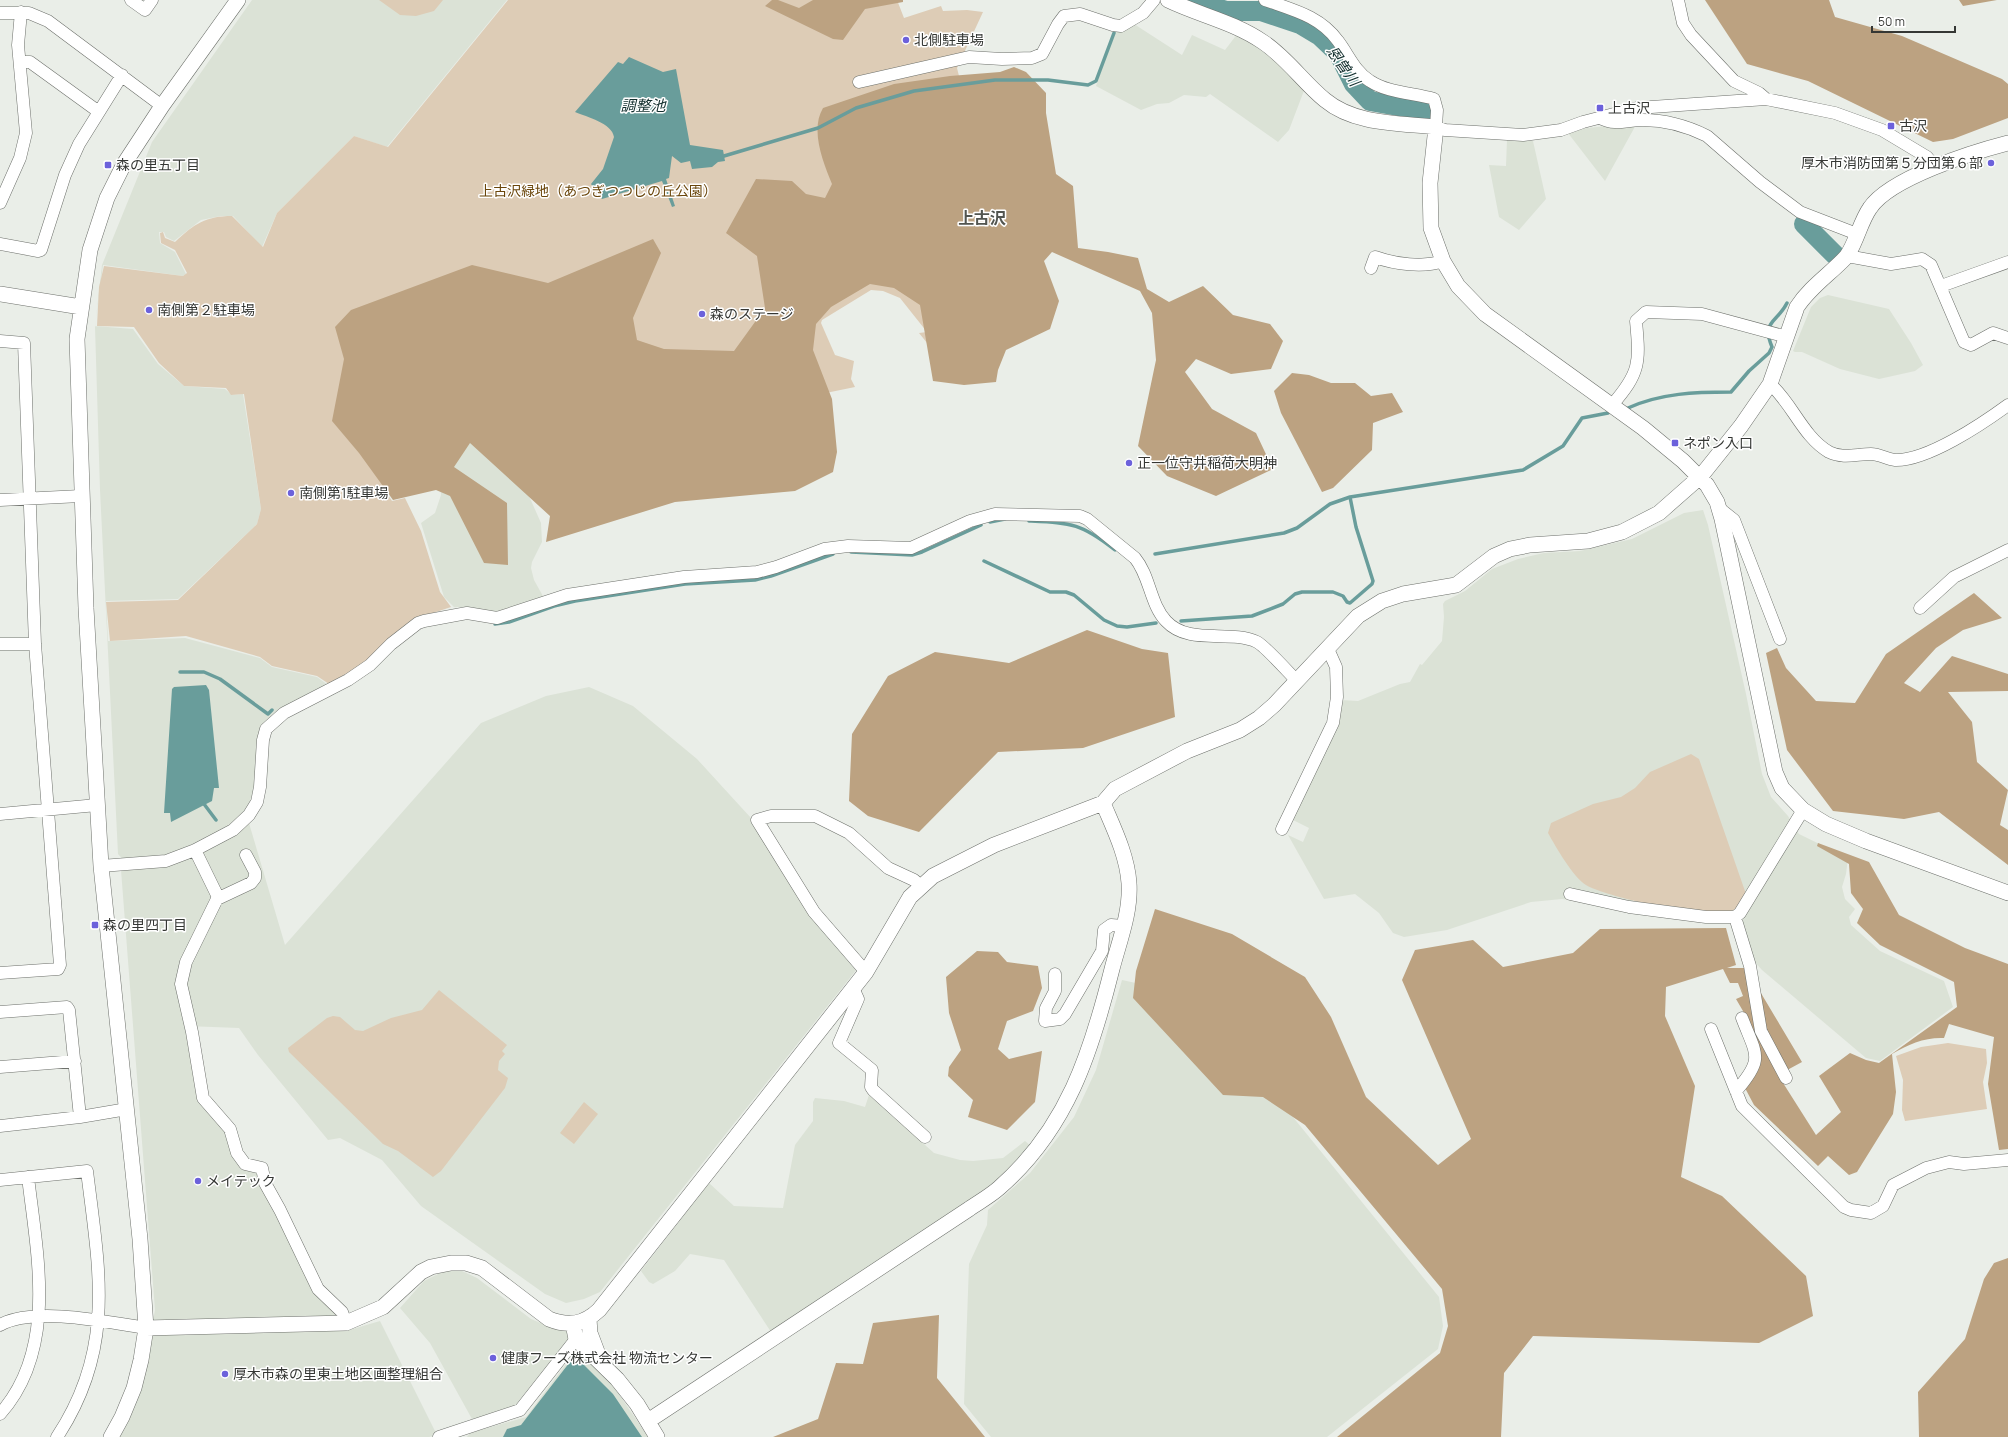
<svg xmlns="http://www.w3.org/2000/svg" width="2008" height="1437" font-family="Manrope,'Noto Sans JP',sans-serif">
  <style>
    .built { fill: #dbe2d6 }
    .green { fill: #ddccb6 }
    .forest { fill: #bca281 }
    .water { fill: #699d9b }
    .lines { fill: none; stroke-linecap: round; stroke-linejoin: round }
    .stream { stroke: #699d9b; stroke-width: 3.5 }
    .river { stroke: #699d9b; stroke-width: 20 }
    .minor-casing { stroke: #6d706b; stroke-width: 13 }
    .tertiary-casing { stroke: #6d706b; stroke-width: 16 }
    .minor { stroke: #fff; stroke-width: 12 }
    .tertiary { stroke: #fff; stroke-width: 15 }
    .poi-dot { fill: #6c61db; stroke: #fff; stroke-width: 1.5 }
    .labels { text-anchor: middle; stroke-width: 3; stroke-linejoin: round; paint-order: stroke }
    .poi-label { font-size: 14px; fill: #353734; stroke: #fff; text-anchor: start }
    .park-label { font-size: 14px; fill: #6a460b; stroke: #fff }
    .water-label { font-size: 15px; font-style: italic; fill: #132f2e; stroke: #fff }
    .quarter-label { font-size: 16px; font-weight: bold; fill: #525550; stroke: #fff }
  </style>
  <rect width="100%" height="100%" fill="#eaeee8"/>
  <path class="built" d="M 252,0 L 507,0 L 387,147 L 354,136 L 277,213 L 262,247 L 233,216 L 221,216 L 201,220 L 174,241 L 166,237 L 164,232 L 159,232 L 160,243 L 175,252 L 186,274 L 183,276 L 103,265 L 95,326 L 133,329 L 158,364 L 184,386 L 225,389 L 232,395 L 243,394 L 261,509 L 257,524 L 178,599 L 106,601 L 108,641 L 185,638 L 260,658 L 272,667 L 317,677 L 328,685 L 278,710 L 263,723 L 257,741 L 254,789 L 246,813 L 285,945 L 481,723 L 546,696 L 589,687 L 633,706 L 697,759 L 751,818 L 809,913 L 857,969 L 600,1292 L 584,1299 L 566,1303 L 545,1294 L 421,1206 L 382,1160 L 340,1138 L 328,1140 L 258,1055 L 239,1028 L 186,1026 L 199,1097 L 258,1170 L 346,1331 L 380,1321 L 437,1435 L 429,1437 L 116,1437 L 147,1352 L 155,1310 L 121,870 L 126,863 L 118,854 L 100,490 L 95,327 L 102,265 L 152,142 Z
    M 1134,24 L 1182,55 L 1192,35 L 1225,50 L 1238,33 L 1259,45 L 1305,88 L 1289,130 L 1278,142 L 1210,94 L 1206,97 L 1184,95 L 1169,103 L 1157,104 L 1141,110 L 1096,86 L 1115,30 Z
    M 1637,123 L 1605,181 L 1568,133 L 1587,128 Z
    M 1507,140 L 1533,141 L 1546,199 L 1519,230 L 1499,217 L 1489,165 L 1506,166 Z
    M 1828,295 L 1889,309 L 1911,343 L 1923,365 L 1915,371 L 1879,379 L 1840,369 L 1802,352 L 1795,352 L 1793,351 L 1811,307 L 1820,298 Z
    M 490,427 L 521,478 L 541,523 L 542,542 L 532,562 L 531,568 L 534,580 L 544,598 L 504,614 L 481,612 L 472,607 L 454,607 L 444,597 L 421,523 L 435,513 L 441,495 L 440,483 L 428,461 Z
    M 1703,510 L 1708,525 L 1746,694 L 1762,774 L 1771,797 L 1788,816 L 1799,834 L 1848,858 L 1846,874 L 1842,887 L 1845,899 L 1855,909 L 1849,917 L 1851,925 L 1880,951 L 1944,981 L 1953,1007 L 1880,1061 L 1866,1058 L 1762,970 L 1738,943 L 1734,928 L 1730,923 L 1562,899 L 1531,902 L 1447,930 L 1404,937 L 1393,933 L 1379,913 L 1355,894 L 1324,899 L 1288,835 L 1303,842 L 1309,828 L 1293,820 L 1341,700 L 1358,701 L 1400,684 L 1410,682 L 1420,664 L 1422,665 L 1442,641 L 1444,617 L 1443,604 L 1445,601 L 1465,591 L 1492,569 L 1518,559 L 1544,553 L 1580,551 L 1632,539 L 1684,513 Z
    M 1122,980 L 1145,985 L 1263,1080 L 1439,1297 L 1443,1326 L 1438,1349 L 1327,1437 L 991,1437 L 964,1404 L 969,1264 L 987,1225 L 988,1210 L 1030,1173 L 1074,1117 L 1096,1070 Z
    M 869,1095 L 934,1153 L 960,1160 L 973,1161 L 1003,1158 L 1025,1141 L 1032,1147 L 993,1185 L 771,1332 L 724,1260 L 690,1254 L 675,1271 L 653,1284 L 649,1282 L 641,1271 L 709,1183 L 734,1206 L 783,1208 L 795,1145 L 813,1121 L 813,1102 L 815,1098 L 844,1101 L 865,1107 Z
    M 446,1270 L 462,1271 L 477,1278 L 531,1319 L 548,1326 L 571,1329 L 572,1335 L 513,1408 L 472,1419 L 430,1343 L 400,1308 L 424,1281 Z
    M 581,1351 L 612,1384 L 648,1437 L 467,1437 L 470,1433 L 526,1417 L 575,1352 Z"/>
  <path class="green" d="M 379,0 L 443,0 L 434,11 L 416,16 L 400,15 Z
    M 508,0 L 897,0 L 904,18 L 941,6 L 943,11 L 967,10 L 983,12 L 957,68 L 968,112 L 920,287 L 940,359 L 919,333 L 927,332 L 900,298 L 883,291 L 871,290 L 822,320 L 821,323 L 835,355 L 854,361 L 851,379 L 855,387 L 816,395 L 379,450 L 384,489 L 392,501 L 405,498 L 421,531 L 440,592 L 451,607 L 433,613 L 368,661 L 329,684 L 317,676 L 272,666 L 260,657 L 186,636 L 110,641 L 106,602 L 178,600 L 257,524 L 261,509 L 244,394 L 231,395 L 226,388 L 184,386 L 159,363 L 134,327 L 97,326 L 99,287 L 104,266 L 183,276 L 187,273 L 175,250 L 161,243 L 160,233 L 163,232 L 165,238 L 175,242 C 194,224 206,216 232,216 L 263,247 L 277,213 L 354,136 L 388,147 Z
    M 1691,754 L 1699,759 L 1746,894 C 1743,899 1739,906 1735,909 C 1717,923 1606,897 1586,885 C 1573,877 1556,847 1548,833 L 1551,823 L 1593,804 L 1621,797 L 1635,788 L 1650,772 Z
    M 439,990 L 507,1045 L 502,1051 L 505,1054 L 499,1061 L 498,1070 L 508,1078 L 505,1088 L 441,1171 L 433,1177 L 398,1151 L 383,1144 L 289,1052 L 288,1048 L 327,1018 L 333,1016 L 340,1017 L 355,1030 L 363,1031 L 391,1018 L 422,1010 Z
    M 1948,1043 L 1986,1049 L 1987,1063 L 1983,1082 L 1987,1109 L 1905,1121 L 1902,1110 L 1903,1080 L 1896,1056 L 1921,1047 Z
    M 584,1102 L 598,1114 L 574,1144 L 560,1133 Z"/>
  <path class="forest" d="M 772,0 L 778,0 L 799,8 L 813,0 L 903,0 L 903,2 L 865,9 L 843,40 L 833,39 L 765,6 Z
    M 1705,0 L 1829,0 L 1835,17 L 1902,36 L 2002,79 L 2008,84 L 2008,118 L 1953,139 L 1933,142 L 1808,81 L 1747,64 Z
    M 1959,0 L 1997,0 L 1963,6 Z
    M 1014,67 L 1026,72 L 1046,93 L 1046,113 L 1056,174 L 1073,186 L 1078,248 L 1108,252 L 1138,258 L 1147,289 L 1169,302 L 1203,286 L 1233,315 L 1270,324 L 1283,341 L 1271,369 L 1231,374 L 1196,359 L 1185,372 L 1212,409 L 1256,433 L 1273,469 L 1216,496 L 1167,476 L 1138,446 L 1156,360 L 1152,313 L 1140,291 L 1052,252 L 1044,261 L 1059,301 L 1050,329 L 1006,350 L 998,370 L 996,382 L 964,385 L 933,381 L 920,305 L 894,288 L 870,284 L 831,307 L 816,324 L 813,350 L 832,399 L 837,452 L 833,472 L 795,491 L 675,502 L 546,542 L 550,516 L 470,443 L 454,467 L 507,503 L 508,565 L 484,563 L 450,496 L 436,490 L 393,500 L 359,453 L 332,421 L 344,359 L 335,327 L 351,310 L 472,265 L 548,283 L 653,239 L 661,253 L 633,318 L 637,340 L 664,349 L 734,351 L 765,308 L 757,256 L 726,233 L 756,179 L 792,181 L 806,194 L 825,198 L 832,184 C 823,162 810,130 823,108 L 894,84 L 950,76 L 1000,72 Z
    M 1292,373 L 1309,375 L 1331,383 L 1355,383 L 1371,396 L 1392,393 L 1403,412 L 1373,423 L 1372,450 L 1333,488 L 1322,492 L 1281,413 L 1274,391 Z
    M 1974,593 L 2002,618 L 1963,630 L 1936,648 L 1904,683 L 1920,692 L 1952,656 L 2008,674 L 2008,691 L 1948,692 L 1972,722 L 1977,762 L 2008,790 L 2000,825 L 2008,830 L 2008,865 L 1939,812 L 1904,819 L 1833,811 L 1787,750 L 1766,653 L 1777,648 L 1786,668 L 1816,701 L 1855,703 L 1886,654 Z
    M 1087,630 L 1142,649 L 1168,653 L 1175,717 L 1083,748 L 998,752 L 919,832 L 868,816 L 849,801 L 852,734 L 888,676 L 935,652 L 1009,663 Z
    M 1818,843 L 1869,862 L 1899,915 L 1965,948 L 2008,964 L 2008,1149 L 1999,1150 L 1988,1084 L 1994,1037 L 1949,1024 L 1944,1038 C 1926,1037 1908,1044 1892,1054 L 1896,1092 L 1893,1114 L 1857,1172 L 1849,1175 L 1828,1156 L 1818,1166 L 1754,1105 L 1745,1088 L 1758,1057 L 1743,1011 L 1736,999 L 1743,996 L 1738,983 L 1730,983 L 1723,969 L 1666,987 L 1665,1016 L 1695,1086 L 1681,1177 L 1722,1196 L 1806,1276 L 1813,1316 L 1759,1343 L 1533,1336 L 1504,1373 L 1501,1437 L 1337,1437 L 1440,1353 L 1448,1326 L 1442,1289 L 1305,1125 L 1263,1097 L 1223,1095 L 1133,998 L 1136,971 L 1155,909 L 1232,934 L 1305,977 L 1331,1017 L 1366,1097 L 1438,1165 L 1471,1139 L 1402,980 L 1415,950 L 1473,940 L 1503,967 L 1573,953 L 1600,929 L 1726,928 L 1736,965 L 1727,968 L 1746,968 L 1802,1062 L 1778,1075 L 1816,1135 L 1841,1112 L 1819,1076 L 1850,1053 L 1866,1060 L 1879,1063 L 1957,1007 L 1954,982 L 1880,945 L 1857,923 L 1863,909 L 1851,893 L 1849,864 L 1817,846 Z
    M 977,951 L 998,952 L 1007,962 L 1038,966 L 1042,988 L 1033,1011 L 1007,1021 L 998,1049 L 1009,1059 L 1042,1051 L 1035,1102 L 1007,1130 L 968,1117 L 973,1100 L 948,1076 L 949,1067 L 961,1050 L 949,1013 L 946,977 Z
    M 2008,1258 L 2008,1437 L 1919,1437 L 1918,1392 L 1965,1339 L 1984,1279 L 1994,1263 Z
    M 939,1315 L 937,1378 L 985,1437 L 773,1437 L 818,1419 L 836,1363 L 863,1364 L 873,1323 Z"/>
  <path class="water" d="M 629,57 L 663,72 L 676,69 L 690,145 L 723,150 L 725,161 L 718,162 L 712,167 L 692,169 L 690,161 L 681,163 L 672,156 L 669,178 L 666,179 L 675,206 L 672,207 L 662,181 L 602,199 L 591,184 L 603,169 L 614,137 C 612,123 587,117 575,112 L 618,62 L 623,64 Z
    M 206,685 L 209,690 L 219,788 L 214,788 L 212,801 L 171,822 L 170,813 L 164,813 L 172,689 L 174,687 Z
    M 573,1358 L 577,1358 L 613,1394 L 642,1437 L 503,1437 L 507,1429 L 521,1425 Z"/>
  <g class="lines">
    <path class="stream" d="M 724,156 L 818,128 L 856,108 L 914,91 L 995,80 L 1048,80 L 1088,85 L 1096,81 L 1114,33
      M 1628,408 C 1661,393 1696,392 1731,392 L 1749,371 L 1769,353 L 1772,347 C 1761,321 1777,323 1787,303
      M 1029,521 C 1072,523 1081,523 1115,550
      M 990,522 L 1005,519
      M 851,552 L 912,555 L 922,552 L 981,525
      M 1155,554 L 1284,533 L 1297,528 L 1330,504 L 1350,497 L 1523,470 L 1563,446 L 1582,418 L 1608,413
      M 984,561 L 1050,592 L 1066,592 L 1074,595 L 1104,620 L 1117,626 L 1127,627 L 1156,623
      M 1181,621 L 1252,616 L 1283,604 L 1295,594 L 1302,592 L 1333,592 L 1343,596 L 1347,602 L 1350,603 L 1372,584 L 1373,581 L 1356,527 L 1350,497
      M 495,624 L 509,622 L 554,606 L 575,601 L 685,584 L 755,580 L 771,576 L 833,554
      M 180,672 L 204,672 L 220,679 L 268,714 L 272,710
      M 204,804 L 216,820"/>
    <path class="river" d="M 1192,0 L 1226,11 L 1261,11 L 1300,24 L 1320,36 L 1339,54 L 1354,84 L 1370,101 L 1426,111
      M 1804,224 L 1835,255"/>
    <defs>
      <path id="minor" d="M 131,0 L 145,10 L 152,0
        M 1265,0 C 1293,10 1320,16 1338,41 C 1348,54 1355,72 1370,81 C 1388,93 1414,93 1434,99 L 1437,110 L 1436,127 L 1445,130 L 1523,135 L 1561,130 L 1583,122 L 1637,108 L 1766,99 L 1835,113 L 1882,130 L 1927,157 L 1935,167
        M 1678,0 L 1683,23 L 1691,35 L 1734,81 L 1759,93 L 1766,99
        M 0,13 L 29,13 L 48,21 L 162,106
        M 20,62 L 30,62 L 99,112
        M 859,82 L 969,57 L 1002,59 L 1032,58 L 1042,54 L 1058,24 L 1064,16 L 1080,14 L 1113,25 L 1121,26 L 1143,13 L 1154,0
        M 1600,118 C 1617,126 1625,120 1643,120 C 1664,120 1687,126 1707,136 L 1760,182 L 1800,212 L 1857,234
        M 0,203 L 20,158 L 26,133 L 18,45 L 21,12
        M 0,244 L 38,251 L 41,250 L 65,175 L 79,144 L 122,75
        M 1847,256 L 1891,264 L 1922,259 L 1931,265 L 1964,342 L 1971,345 L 1993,333 L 2008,338
        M 1371,268 L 1375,257 C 1395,264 1423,268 1443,261
        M 1941,286 L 2008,262
        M 0,341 L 24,343 L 35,644 L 60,965 L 58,969 L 0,973
        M 1770,384 C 1792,403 1803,437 1829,452 C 1843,459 1857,454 1871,454 C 1879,454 1887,459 1895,460 C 1927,461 1982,424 2008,405
        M 1612,405 C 1640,373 1640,363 1636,321 L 1646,312 L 1702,314 L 1787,337
        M 0,500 L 81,496
        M 1719,508 L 1734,520 L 1780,639
        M 1920,608 L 1954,577 L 2008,550
        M 0,644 L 35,644
        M 0,814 L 97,805
        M 1282,829 L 1333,723 L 1337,697 L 1336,667 L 1328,649
        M 195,850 L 217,895 L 217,899 L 186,962 L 181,984 L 192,1032 L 203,1098 L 230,1129 L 237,1153 L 245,1164 L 262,1168 L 265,1183 L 280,1210 L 318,1289 L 342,1312 L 346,1323
        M 101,866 L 166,861 L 195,850 L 233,830 L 249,815 L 257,802 L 260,787 L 263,740 L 266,729 L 284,713 L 348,680 L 370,665 L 391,644 L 418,623 L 424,621 L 467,613 L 497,618 L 567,595 L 684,577 L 757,572 L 776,567 L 824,549 L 848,546 L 911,548 L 970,521 L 995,514 L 1080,516 L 1087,519 L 1135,558 C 1150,576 1150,604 1166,621 C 1189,646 1230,629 1257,642 C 1265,646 1289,673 1297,681
        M 1570,894 L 1629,907 L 1706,917 L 1735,917 L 1740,913 L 1803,810
        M 217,899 L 251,883 L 255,878 L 255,872 L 246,855
        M 1735,917 L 1750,966 L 1761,1031 L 1786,1078
        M 866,972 L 814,912 L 757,820 L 771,816 L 815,816 L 849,833 L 888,868 L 914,880 L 921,886
        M 1055,974 L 1055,991 L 1046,1008 L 1045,1021 L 1060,1019 L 1065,1014 L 1102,951 L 1104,930 L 1111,925 L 1123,926
        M 853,988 L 858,999 L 839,1043 L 872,1070 L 871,1087 L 873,1090 L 925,1137
        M 0,1012 L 67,1007 L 69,1010 L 80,1117
        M 1711,1029 L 1742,1106 L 1844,1207 L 1851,1210 L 1871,1213 L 1883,1206 L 1893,1185 L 1926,1168 L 1949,1162 L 1964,1164 L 2008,1160
        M 0,1067 L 75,1061
        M 1736,1091 C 1765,1058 1756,1055 1742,1018
        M 0,1126 L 80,1117 L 127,1109
        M 0,1180 L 87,1171 C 99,1270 116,1348 57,1437
        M 0,1325 C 34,1306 108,1322 146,1328
        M 0,1414 C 58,1349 37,1255 28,1177
        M 439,1437 L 520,1410 L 576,1339"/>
      <path id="tertiary" d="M 1168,0 C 1199,15 1234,22 1263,42 C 1287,58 1303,82 1325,100 C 1355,125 1400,123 1436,127 L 1430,183 L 1431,228 L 1443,261 L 1458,286 L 1485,314 L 1643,428 L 1683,461 L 1707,485 L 1717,502 L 1722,519 L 1775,772 L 1782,788 L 1803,810 L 1826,824 L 1866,841 L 2008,893
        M 0,294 L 81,307
        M 589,1319 L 590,1333 L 599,1357
        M 573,1324 L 576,1339 L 617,1379 L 637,1404 L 657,1437
        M 146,1328 L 346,1323 L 383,1307 L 421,1272 L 431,1267 L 451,1263 L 466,1263 L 482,1268 L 549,1319 C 569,1327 584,1324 599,1310 L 866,972 L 910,897 L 933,876 L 994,845 L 1103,803 L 1115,789 L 1187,751 L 1240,730 L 1259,718 L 1274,705 L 1358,616 L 1382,601 L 1403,594 L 1456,585 L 1494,556 L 1510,549 L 1530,545 L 1588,541 L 1622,532 L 1659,513 L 1701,476 L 1741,426 L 1770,384 L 1797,307 C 1810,287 1830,274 1846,257 C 1856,244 1860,222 1870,208 C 1890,178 1973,152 2008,143
        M 648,1421 L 969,1209 C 979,1202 990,1196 999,1188 C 1067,1129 1091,1053 1112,969 C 1119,942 1131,912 1129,883 C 1127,855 1114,829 1103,803
        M 111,1437 L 122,1417 L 134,1388 L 141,1360 L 146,1328 L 140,1239 L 101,866 L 86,608 L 77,339 L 90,250 L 107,198 L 124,164 L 162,106 L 238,0"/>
    </defs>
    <use href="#minor" class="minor-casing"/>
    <use href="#tertiary" class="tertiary-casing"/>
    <use href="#minor" class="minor"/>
    <use href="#tertiary" class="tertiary"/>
  </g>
  <g class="poi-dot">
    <circle cx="906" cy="40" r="4"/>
    <rect x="1596" y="104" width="8" height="8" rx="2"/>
    <rect x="1887" y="122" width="8" height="8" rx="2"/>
    <circle cx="1991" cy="163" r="4"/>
    <rect x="104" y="161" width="8" height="8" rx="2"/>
    <circle cx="149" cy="310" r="4"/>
    <circle cx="702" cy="314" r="4"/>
    <rect x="1671" y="439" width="8" height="8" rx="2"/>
    <circle cx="1129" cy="463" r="4"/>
    <circle cx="291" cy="493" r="4"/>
    <rect x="91" y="921" width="8" height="8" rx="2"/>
    <circle cx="198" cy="1181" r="4"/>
    <circle cx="493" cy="1358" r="4"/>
    <circle cx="225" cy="1374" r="4"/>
  </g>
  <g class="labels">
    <g class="poi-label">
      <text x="914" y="45">北側駐車場</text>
      <text x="1608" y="113">上古沢</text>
      <text x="1899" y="131">古沢</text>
      <text x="1983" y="168" text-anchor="end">厚木市消防団第５分団第６部</text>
      <text x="116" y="170">森の里五丁目</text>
      <text x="157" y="315">南側第２駐車場</text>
      <text x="710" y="319">森のステージ</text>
      <text x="1683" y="448">ネポン入口</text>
      <text x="1137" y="468">正一位守井稲荷大明神</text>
      <text x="299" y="498">南側第1駐車場</text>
      <text x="103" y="930">森の里四丁目</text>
      <text x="206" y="1186">メイテック</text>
      <text x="501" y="1363">健康フーズ株式会社 物流センター</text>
      <text x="233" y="1379">厚木市森の里東土地区画整理組合</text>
    </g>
    <g class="park-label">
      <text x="598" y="196">上古沢緑地（あつぎつつじの丘公園）</text>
    </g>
    <g class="water-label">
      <text transform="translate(1343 66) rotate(55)" y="5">恩曽川</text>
      <text x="643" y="111">調整池</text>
    </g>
    <g class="quarter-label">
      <text x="982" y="224">上古沢</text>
    </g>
  </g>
  <path d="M1872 26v6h83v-6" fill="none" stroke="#353734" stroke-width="2"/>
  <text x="1878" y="26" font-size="12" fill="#353734" stroke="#ffffff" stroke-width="3" paint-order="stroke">50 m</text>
</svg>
